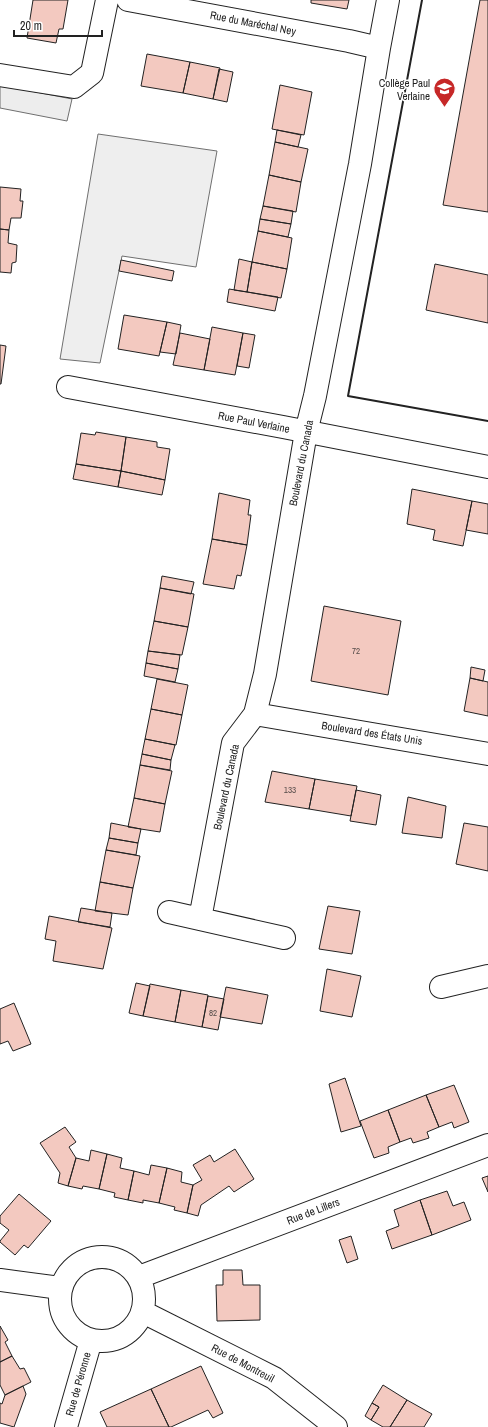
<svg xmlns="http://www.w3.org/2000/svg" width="488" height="1427" font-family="'Archivo Narrow',sans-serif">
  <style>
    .green { fill: #eee; stroke: #6f6f6f }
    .parking { fill: #ededed; stroke: #6f6f6f }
    .building { fill: #f3c9c0; stroke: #222 }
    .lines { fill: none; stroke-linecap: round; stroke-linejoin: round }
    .minor-casing { stroke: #222; stroke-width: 24 }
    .minor { stroke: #fff; stroke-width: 22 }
    .wall { stroke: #222; stroke-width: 2 }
    .labels { text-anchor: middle; stroke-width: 3; stroke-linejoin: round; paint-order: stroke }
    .number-label { font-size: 9px; fill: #564c4a }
    .street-label { font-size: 11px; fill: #222; stroke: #fff }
    .poi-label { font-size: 11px; fill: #222; stroke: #fff; text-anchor: end }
  </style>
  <rect width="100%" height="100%" fill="#fff"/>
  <path class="green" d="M 98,134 L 217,151 L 196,267 L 122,256 L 100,363 L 60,359 Z"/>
  <path class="parking" d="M 0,85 L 72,99 L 67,121 L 0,108 Z"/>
  <path class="building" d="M 33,0 L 68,0 L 63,29 L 59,29 L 56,43 L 27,38 Z
    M 311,0 L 349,0 L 347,9 L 311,3 Z
    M 480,0 L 488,0 L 488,212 L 443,205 Z
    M 147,54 L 190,62 L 183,93 L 141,86 Z
    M 190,62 L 220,68 L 213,99 L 183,93 Z
    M 219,69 L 233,72 L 227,102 L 213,99 Z
    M 280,85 L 312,92 L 304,135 L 272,129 Z
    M 277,130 L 301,135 L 298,147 L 275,142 Z
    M 275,142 L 308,149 L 301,182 L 269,175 Z
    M 269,175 L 301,182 L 296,212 L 263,206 Z
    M 0,187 L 21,189 L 20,201 L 23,201 L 21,218 L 11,218 L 9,230 L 0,229 Z
    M 263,206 L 293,211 L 291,224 L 260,219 Z
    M 260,219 L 291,224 L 288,237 L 258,231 Z
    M 0,229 L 9,230 L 8,243 L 17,245 L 16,262 L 12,263 L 11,273 L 0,272 Z
    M 258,231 L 292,238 L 287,269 L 252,262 Z
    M 239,259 L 252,262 L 247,292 L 234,290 Z
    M 121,260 L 174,271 L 172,281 L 119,271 Z
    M 252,262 L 287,269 L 281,298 L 247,292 Z
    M 435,264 L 488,275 L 488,323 L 426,310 Z
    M 229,289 L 278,297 L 275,311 L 227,302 Z
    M 124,315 L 167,322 L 159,356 L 118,349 Z
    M 167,322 L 181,325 L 176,354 L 160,352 Z
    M 212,327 L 243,333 L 235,375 L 204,370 Z
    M 180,333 L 210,339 L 204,370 L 173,365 Z
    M 243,333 L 255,335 L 249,368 L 237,366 Z
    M 0,345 L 6,346 L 1,384 L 0,384 Z
    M 96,432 L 126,437 L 121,471 L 76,464 L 81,433 L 95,435 Z
    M 126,437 L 157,442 L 157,447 L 170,449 L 165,480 L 121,471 Z
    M 76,464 L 121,471 L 118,487 L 73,479 Z
    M 121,471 L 165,480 L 162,495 L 118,487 Z
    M 412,489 L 472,501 L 463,546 L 433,540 L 435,530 L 407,524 Z
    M 219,493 L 250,500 L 248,515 L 251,515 L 247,545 L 212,539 Z
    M 472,501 L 488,504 L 488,534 L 466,530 Z
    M 212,539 L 247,545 L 241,576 L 237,575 L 234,589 L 203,584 Z
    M 162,576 L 194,582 L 191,594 L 160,588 Z
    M 160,588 L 194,594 L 188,627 L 154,621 Z
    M 324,606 L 401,621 L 388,695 L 311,681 Z
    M 154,621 L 188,627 L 182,655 L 148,651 Z
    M 148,651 L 180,655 L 178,669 L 146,663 Z
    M 146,663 L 178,669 L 175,682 L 144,676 Z
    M 471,667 L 485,670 L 483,681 L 470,678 Z
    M 470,678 L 488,682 L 488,716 L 464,711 Z
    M 157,679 L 188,685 L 182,715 L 151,709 Z
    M 151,709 L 182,715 L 176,745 L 145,739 Z
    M 145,739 L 175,745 L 171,760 L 142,754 Z
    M 142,754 L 171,760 L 170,770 L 140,765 Z
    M 140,765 L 172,771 L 165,804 L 134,798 Z
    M 272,771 L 315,779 L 309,809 L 265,802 Z
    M 315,779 L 357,786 L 351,816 L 309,809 Z
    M 356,790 L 381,795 L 376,825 L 350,821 Z
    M 408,797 L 446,806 L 442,838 L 402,833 Z
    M 134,798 L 165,804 L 160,832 L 128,827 Z
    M 111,823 L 141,829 L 138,843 L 109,838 Z
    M 464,823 L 488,827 L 488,871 L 456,864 Z
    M 109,838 L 138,843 L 136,855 L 106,850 Z
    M 106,850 L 140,856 L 133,888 L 100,882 Z
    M 100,882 L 133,888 L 128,915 L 95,911 Z
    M 328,906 L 360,911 L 352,954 L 319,949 Z
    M 81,908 L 112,913 L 110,927 L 78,922 Z
    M 49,916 L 112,928 L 103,969 L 53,961 L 56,941 L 45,939 Z
    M 327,969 L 361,976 L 352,1017 L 320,1011 Z
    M 136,983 L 150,986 L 143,1016 L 129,1013 Z
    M 150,984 L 181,990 L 175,1022 L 143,1016 Z
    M 226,987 L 268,995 L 262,1024 L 220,1017 Z
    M 181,990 L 208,995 L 202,1027 L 175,1022 Z
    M 208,996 L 224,999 L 218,1030 L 202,1027 Z
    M 14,1003 L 31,1044 L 13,1051 L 8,1041 L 0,1044 L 0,1009 Z
    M 345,1078 L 361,1126 L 341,1132 L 329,1084 Z
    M 454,1085 L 469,1122 L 454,1128 L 452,1122 L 439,1127 L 426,1095 Z
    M 426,1095 L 439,1127 L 427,1132 L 429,1138 L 413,1143 L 411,1138 L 400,1142 L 388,1110 Z
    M 388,1110 L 400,1142 L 388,1147 L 389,1153 L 374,1158 L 360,1121 Z
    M 65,1127 L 76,1142 L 69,1147 L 76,1158 L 68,1186 L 58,1183 L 60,1173 L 40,1143 Z
    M 235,1149 L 254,1179 L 234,1192 L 229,1186 L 201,1205 L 198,1216 L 187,1213 L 193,1185 L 202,1180 L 193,1165 L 210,1155 L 214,1162 Z
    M 91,1150 L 107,1154 L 99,1189 L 83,1186 L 82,1189 L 68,1186 L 76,1158 L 89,1161 Z
    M 107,1154 L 122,1158 L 120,1168 L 134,1171 L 128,1200 L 114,1197 L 115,1193 L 99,1189 Z
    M 151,1165 L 167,1168 L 159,1203 L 143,1200 L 143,1203 L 128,1200 L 134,1171 L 149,1175 Z
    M 167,1168 L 182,1172 L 181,1182 L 193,1185 L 187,1213 L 174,1210 L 175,1207 L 159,1203 Z
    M 488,1176 L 488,1192 L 482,1178 Z
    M 447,1191 L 453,1206 L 464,1202 L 471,1220 L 432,1235 L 420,1200 Z
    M 19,1194 L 51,1221 L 28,1248 L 24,1245 L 15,1255 L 0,1242 L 0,1241 L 9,1230 L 0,1223 L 0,1216 Z
    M 420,1200 L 432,1235 L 392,1249 L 386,1231 L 399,1226 L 394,1210 Z
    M 351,1236 L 358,1259 L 347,1263 L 339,1240 Z
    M 223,1270 L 242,1270 L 243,1285 L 260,1285 L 260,1320 L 217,1321 L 216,1285 L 223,1285 Z
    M 0,1326 L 8,1340 L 5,1342 L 12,1356 L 0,1362 Z
    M 12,1356 L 20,1369 L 24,1368 L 31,1382 L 5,1395 L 0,1385 L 0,1362 Z
    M 201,1366 L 223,1413 L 213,1418 L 208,1410 L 171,1427 L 169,1427 L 151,1389 Z
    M 383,1385 L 407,1400 L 390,1427 L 383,1427 L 371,1420 L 379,1407 L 372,1403 Z
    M 23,1386 L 26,1394 L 14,1427 L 0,1423 L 0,1403 L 2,1404 L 5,1395 Z
    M 151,1389 L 169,1427 L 107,1427 L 100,1412 Z
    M 407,1400 L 432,1414 L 424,1427 L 390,1427 Z
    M 372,1403 L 379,1407 L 371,1420 L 365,1416 Z"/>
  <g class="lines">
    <defs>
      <path id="minor" d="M 128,0 L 349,41 L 379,48
        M 0,75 L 74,87 L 92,73 L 107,0
        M 68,387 L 283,427 L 488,467
        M 255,714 L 488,754
        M 169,912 L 284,938
        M 200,919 L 233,743 L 255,714 L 265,674 L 306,432 L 315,396 L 360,164 L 379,48 L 388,0
        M 441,987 L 488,976
        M60 1299a42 42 0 1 1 84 0a42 42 0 1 1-84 0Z
        M 139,1277 L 488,1145
        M 0,1280 L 60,1288
        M 143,1312 L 274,1378 L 336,1427
        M 66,1427 L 91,1340"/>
    </defs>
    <use href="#minor" class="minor-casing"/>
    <use href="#minor" class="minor"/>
    <path class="wall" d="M 422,0 L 348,396 L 488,421"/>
  </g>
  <defs>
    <symbol id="school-pin" viewBox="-11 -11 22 30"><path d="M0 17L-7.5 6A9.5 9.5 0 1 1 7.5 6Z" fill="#c62828" stroke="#fff"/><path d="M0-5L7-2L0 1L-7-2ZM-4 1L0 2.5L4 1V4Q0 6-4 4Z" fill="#fff"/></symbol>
  </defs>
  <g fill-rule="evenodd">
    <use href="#school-pin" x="432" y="76" width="25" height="34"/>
  </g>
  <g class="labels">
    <g class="number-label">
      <text x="356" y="654">72</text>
      <text x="290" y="793">133</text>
      <text x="213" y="1016">82</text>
    </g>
    <g class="street-label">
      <text transform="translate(253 23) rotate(11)" y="4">Rue du Maréchal Ney</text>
      <text transform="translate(254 422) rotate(11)" y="4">Rue Paul Verlaine</text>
      <text transform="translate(301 463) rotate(-79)" y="4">Boulevard du Canada</text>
      <text transform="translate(372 733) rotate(9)" y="4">Boulevard des États Unis</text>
      <text transform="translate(226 787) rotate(-78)" y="4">Boulevard du Canada</text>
      <text transform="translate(313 1211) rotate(-21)" y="4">Rue de Lillers</text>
      <text transform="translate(243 1363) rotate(28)" y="4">Rue de Montreuil</text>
      <text transform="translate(78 1384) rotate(-74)" y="4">Rue de Péronne</text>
    </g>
    <g class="poi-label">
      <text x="430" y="87">Collège Paul<tspan x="430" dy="13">Verlaine</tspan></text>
    </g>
  </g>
  <path d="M14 30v6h88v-6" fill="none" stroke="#222222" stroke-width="2"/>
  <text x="20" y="30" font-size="12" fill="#222222" stroke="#ffffff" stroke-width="3" paint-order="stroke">20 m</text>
</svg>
